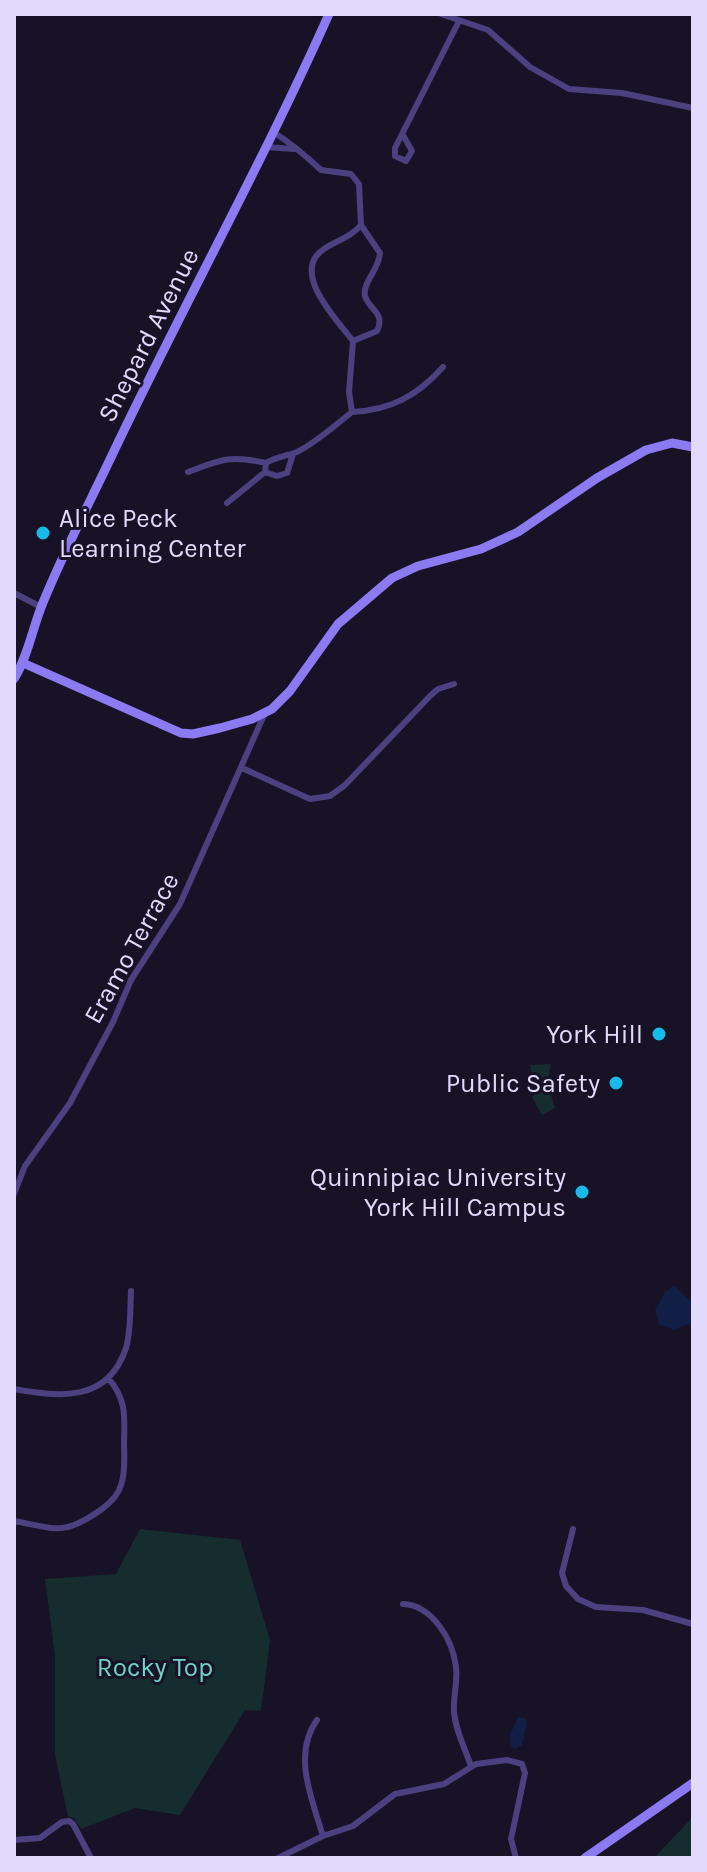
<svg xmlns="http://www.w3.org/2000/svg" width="707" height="1872" font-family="Karla,sans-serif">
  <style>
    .green { fill: #152d2f }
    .water { fill: #111e45 }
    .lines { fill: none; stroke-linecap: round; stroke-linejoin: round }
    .minor { stroke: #4b4180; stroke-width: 6 }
    .secondary { stroke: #8c7af3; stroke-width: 9 }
    .poi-dot { fill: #18baea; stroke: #181226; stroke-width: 3 }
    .labels { text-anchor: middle; stroke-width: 6; stroke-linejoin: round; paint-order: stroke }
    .street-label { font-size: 26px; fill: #e2dafc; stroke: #181226 }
    .poi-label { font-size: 26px; fill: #e2dafc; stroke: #181226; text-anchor: end }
    .park-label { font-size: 26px; fill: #6cd6c8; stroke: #181226 }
  </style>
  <rect width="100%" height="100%" fill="#181226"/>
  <path class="green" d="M 551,1064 L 548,1079 L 539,1082 L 532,1078 L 530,1065 Z
    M 541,1089 L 550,1092 L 555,1108 L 542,1115 L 532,1097 Z
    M 140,1529 L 240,1540 L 270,1640 L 261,1711 L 245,1710 L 180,1815 L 135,1808 L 81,1829 L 74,1818 L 68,1816 L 55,1755 L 55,1656 L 45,1579 L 116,1574 Z
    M 693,1809 L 693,1858 L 654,1858 L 690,1820 Z"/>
  <path class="water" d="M 674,1286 L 693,1303 L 693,1322 L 674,1330 L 659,1324 L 655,1310 L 665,1292 Z
    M 518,1717 L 525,1718 L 527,1723 L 522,1745 L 515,1749 L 511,1746 L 510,1735 Z"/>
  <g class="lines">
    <path class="minor" d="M 441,14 L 488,30 L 530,67 L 569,89 L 622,93 L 693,108
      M 403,135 L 412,151 L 406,161 L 395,156 L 395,148 L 459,21
      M 266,147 L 294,149
      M 353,341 L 377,331 C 386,313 369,310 365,296 C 362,283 379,270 380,253 L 361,225
      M 352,412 C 391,410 417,396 443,367
      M 188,472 C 222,459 230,455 266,463
      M 265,472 L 277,476 L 287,473 L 293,454
      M 227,503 L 265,472 L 266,463 C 276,457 287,456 297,452 C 317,442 334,426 352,412 L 349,392 L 353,341 C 338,321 289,272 324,249 C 337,240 350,238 361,225 L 359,184 L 351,174 L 321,170 C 306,156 291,143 273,132
      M 14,593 L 41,607
      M 242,768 L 310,799 L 330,796 L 345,785 L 430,696 L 438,689 L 454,684
      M 14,1194 L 25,1166 L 70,1103 L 113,1022 L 131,980 L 180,904 L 265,713
      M 14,1389 C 59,1397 108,1403 126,1348 C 131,1331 130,1310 131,1291
      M 14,1521 C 57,1529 64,1536 102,1509 C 110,1503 118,1496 121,1485 C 126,1472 124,1455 124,1442 C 125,1416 126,1398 108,1378
      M 573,1529 L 562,1573 L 566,1586 L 578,1599 L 596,1607 L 643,1610 L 693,1624
      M 403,1604 C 432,1605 453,1640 456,1667 C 458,1682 453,1696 454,1711 C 455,1729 465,1749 471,1766
      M 317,1720 C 292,1755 312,1799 323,1836
      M 14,1840 L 40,1838 L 62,1822 L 69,1821 L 73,1824 L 91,1858
      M 278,1858 L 323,1836 L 353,1826 L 395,1794 L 444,1784 L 476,1764 L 507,1760 L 522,1764 L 525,1773 L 511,1839 L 516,1858"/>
    <path class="secondary" d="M 23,663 L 181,733 L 193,734 L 220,728 L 252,719 L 272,709 L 290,691 L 338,624 L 392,578 L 418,566 L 481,549 L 518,532 L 597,478 L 646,450 L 672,443 L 693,447
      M 14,679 C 28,656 32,630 42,605 C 63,553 90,502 114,451 C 184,304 263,162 329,14
      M 585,1858 L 693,1783"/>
  </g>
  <g class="poi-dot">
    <circle cx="43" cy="533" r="8"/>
    <circle cx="659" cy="1034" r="8"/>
    <circle cx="616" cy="1083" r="8"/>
    <circle cx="582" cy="1192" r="8"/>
  </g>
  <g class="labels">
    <g class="street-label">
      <text transform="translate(148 335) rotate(-63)" y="9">Shepard Avenue</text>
      <text transform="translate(131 948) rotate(-61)" y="9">Eramo Terrace</text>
    </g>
    <g class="poi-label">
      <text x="59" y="527" text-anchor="start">Alice Peck<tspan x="59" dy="30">Learning Center</tspan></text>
      <text x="643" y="1043">York Hill</text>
      <text x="600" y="1092">Public Safety</text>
      <text x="566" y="1186">Quinnipiac University<tspan x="566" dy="30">York Hill Campus</tspan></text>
    </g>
    <g class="park-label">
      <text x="155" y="1676">Rocky Top</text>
    </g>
  </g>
  <rect width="707" height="1872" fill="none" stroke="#e2dafc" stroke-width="32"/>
</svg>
